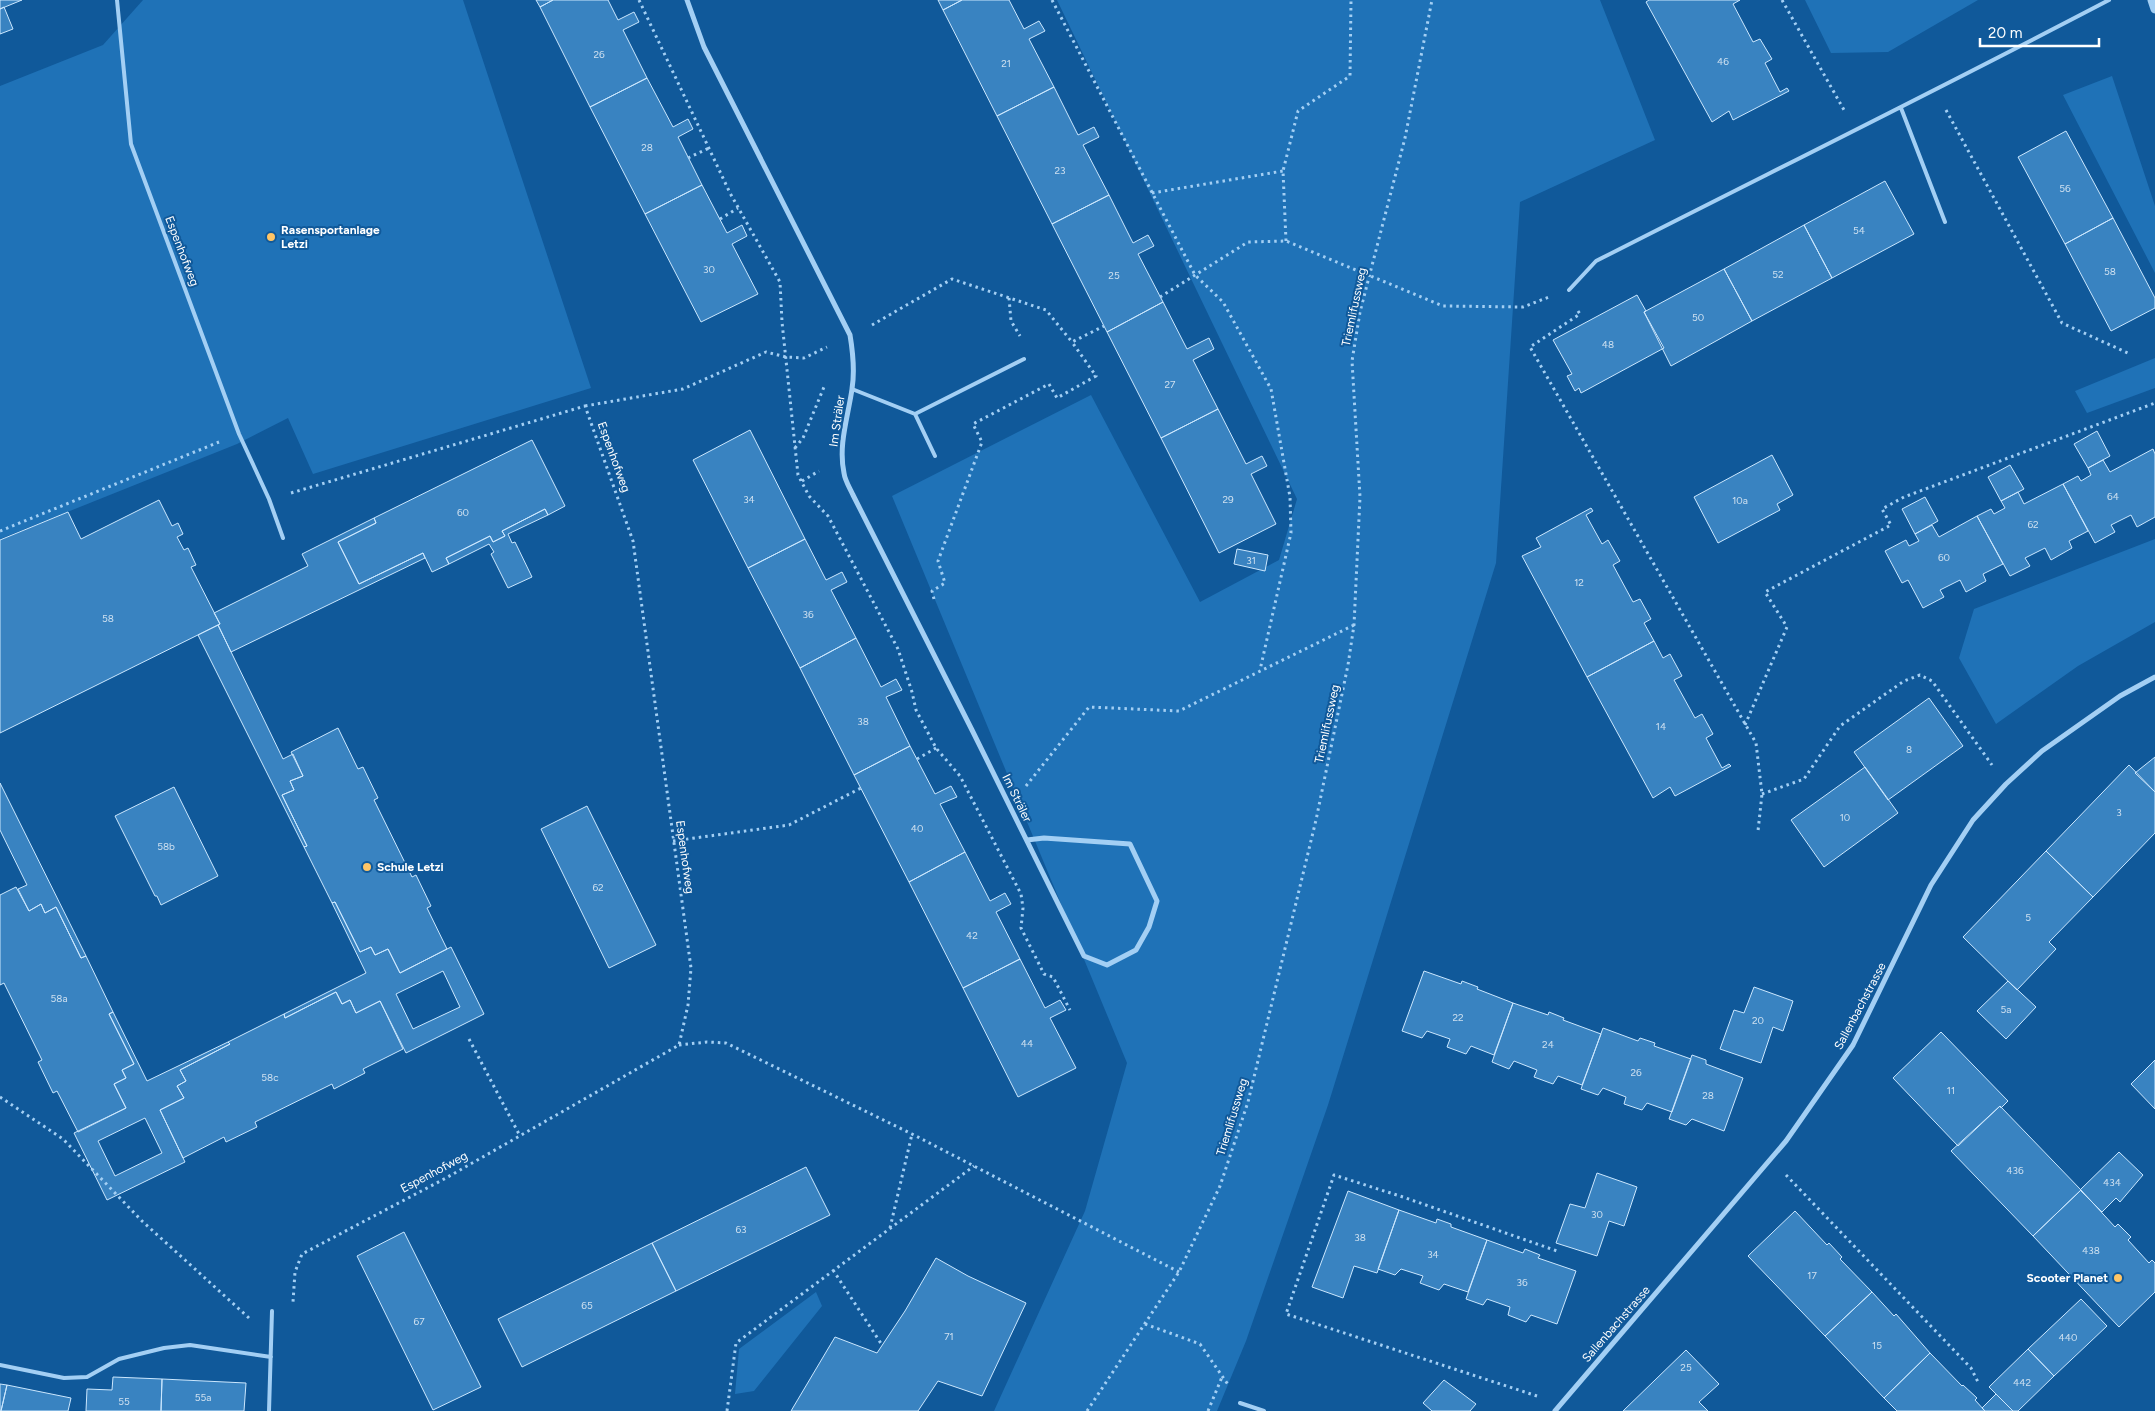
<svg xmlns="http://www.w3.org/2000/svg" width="2155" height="1411" font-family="Figtree,sans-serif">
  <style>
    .green { fill: #1f72b7 }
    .building { fill: #3983c1; stroke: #cbe7fe; fill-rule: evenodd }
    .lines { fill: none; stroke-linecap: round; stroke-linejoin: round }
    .path { stroke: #a3cff4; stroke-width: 3; stroke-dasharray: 2.5 4; stroke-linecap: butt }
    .service { stroke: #a3cff4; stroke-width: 4 }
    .minor { stroke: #a3cff4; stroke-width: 5 }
    .tertiary { stroke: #a3cff4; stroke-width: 9 }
    .poi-dot { fill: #ffc566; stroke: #10599a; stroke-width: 2 }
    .labels { text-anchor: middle; stroke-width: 4; stroke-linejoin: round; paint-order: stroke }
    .number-label { font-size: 10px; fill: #cee0f0 }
    .poi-label { font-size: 12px; font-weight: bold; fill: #fff; stroke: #10599a; text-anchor: start }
    .street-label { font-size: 12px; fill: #fff; stroke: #10599a }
  </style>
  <rect width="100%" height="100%" fill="#10599a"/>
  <path class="green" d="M 143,0 L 463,0 L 591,388 L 313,474 L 288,418 L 237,444 L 0,539 L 0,86 L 103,45 Z
    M 1057,0 L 1600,0 L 1655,140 L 1520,202 L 1496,563 L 1328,1105 L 1246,1341 L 1217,1411 L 994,1411 L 1085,1211 L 1127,1063 L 892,496 L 1091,395 L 1200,602 L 1279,560 L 1297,499 Z
    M 1805,0 L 1978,0 L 1888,52 L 1831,53 Z
    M 2112,76 L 2155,206 L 2155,273 L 2063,95 Z
    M 2155,358 L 2155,388 L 2087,413 L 2075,391 Z
    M 2155,539 L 2155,622 L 2078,666 L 1996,724 L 1959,658 L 1974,609 Z
    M 816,1292 L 822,1306 L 754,1391 L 735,1394 L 739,1349 Z"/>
  <path class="building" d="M 0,0 L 22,0 L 0,9 Z
    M 536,0 L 553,0 L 540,7 Z
    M 553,0 L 608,0 L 618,20 L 634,12 L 639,22 L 623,30 L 647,78 L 590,107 L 540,7 Z
    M 938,0 L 962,0 L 943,10 Z
    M 962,0 L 1009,0 L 1024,29 L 1039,21 L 1045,31 L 1029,39 L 1054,87 L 997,116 L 943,10 Z
    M 1649,0 L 1740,0 L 1733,4 L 1753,42 L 1760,39 L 1772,59 L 1765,63 L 1780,92 L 1787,88 L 1789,91 L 1733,120 L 1729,111 L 1712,122 L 1646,2 Z
    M 4,7 L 13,29 L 0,34 L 0,9 Z
    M 647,78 L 673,127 L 688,119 L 693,129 L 678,137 L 702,185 L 645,214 L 590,107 Z
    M 1054,87 L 1078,135 L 1094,127 L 1099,137 L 1083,145 L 1109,195 L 1052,224 L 997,116 Z
    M 2066,131 L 2113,218 L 2065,244 L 2018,157 Z
    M 1885,181 L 1914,234 L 1832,278 L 1804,225 Z
    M 702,185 L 727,233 L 742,225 L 747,236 L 732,244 L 758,294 L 701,322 L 645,214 Z
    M 1109,195 L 1133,243 L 1148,235 L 1154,246 L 1138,254 L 1163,302 L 1107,332 L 1052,224 Z
    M 2113,218 L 2155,298 L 2155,308 L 2111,331 L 2065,244 Z
    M 1804,225 L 1832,278 L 1752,321 L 1724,269 Z
    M 1724,269 L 1752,321 L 1671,366 L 1644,312 Z
    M 1637,295 L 1646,311 L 1644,312 L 1664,348 L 1581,393 L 1579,388 L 1575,391 L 1567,376 L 1572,374 L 1553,340 Z
    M 1163,302 L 1187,349 L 1209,338 L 1214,349 L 1193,360 L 1218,409 L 1161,438 L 1107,332 Z
    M 1218,409 L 1246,464 L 1262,456 L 1267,466 L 1251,474 L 1276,524 L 1219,553 L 1161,438 Z
    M 750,430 L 805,539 L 748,568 L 693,460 Z
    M 2097,431 L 2110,456 L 2088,468 L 2074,444 Z
    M 532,440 L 565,506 L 548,515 L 545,509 L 502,531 L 505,536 L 493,542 L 490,536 L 446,558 L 449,564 L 432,572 L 423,553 L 359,584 L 338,542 L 376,523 L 374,518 Z
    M 2153,449 L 2155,454 L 2155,517 L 2137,527 L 2131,515 L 2111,525 L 2115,532 L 2095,543 L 2063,484 L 2078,476 L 2081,481 L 2091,475 L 2088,468 L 2103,460 L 2110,472 Z
    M 1772,455 L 1793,495 L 1777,504 L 1780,510 L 1718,543 L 1694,497 Z
    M 2010,465 L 2024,489 L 2001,501 L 1988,477 Z
    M 2063,484 L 2088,531 L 2069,541 L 2072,548 L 2051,560 L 2045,548 L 2025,558 L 2030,566 L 2010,576 L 1977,516 L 1991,509 L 1994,514 L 2005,508 L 2001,501 L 2018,492 L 2024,504 Z
    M 1925,497 L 1938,521 L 1915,534 L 1902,509 Z
    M 159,500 L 172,526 L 178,523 L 183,534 L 177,537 L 184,550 L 188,548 L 196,565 L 191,567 L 220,624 L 0,733 L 0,540 L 68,512 L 81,539 Z
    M 1591,508 L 1593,511 L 1586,515 L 1602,544 L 1608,540 L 1620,561 L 1613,565 L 1633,602 L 1640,599 L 1651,619 L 1644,623 L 1654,641 L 1587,677 L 1522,556 L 1541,547 L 1536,538 Z
    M 545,509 L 548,515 L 508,534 L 512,543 L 515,542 L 532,577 L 508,588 L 491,554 L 494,552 L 489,544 L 449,564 L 446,558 L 490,536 L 493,542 L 505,536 L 502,531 Z
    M 1977,516 L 2003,564 L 1983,574 L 1986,581 L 1966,592 L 1960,580 L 1940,590 L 1944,597 L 1923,608 L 1908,580 L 1902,583 L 1885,551 L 1906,540 L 1909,546 L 1919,541 L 1915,534 L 1932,525 L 1939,537 Z
    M 374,518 L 376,523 L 338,542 L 359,584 L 423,553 L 425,558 L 231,652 L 218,625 L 220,624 L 214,613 L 308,566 L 302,554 Z
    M 805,539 L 826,580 L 842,572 L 847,582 L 831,590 L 856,638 L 800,668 L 748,568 Z
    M 1237,549 L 1268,555 L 1265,571 L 1234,564 Z
    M 218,625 L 283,759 L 293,754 L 303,776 L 290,781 L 294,790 L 282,795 L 307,846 L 304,847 L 198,635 Z
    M 856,638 L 881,687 L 896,679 L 902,690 L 886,697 L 910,746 L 854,775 L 800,668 Z
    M 1654,641 L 1663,658 L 1670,654 L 1682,676 L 1674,680 L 1695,718 L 1702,714 L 1713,734 L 1706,738 L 1722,768 L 1729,764 L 1731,766 L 1675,796 L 1670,787 L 1653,798 L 1587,677 Z
    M 1929,698 L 1963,746 L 1888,800 L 1854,752 Z
    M 338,728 L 358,769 L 363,767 L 378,798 L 374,800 L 412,877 L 416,875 L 431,906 L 427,908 L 447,949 L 400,973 L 388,949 L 375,955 L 371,947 L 360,952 L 335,902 L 332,903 L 304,847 L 307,846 L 282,795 L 294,790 L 290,781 L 303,776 L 291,752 Z
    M 910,746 L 935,794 L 951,786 L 957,797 L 940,804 L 965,852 L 909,882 L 854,775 Z
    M 2155,757 L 2155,792 L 2135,773 Z
    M 2129,765 L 2155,792 L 2155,833 L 2093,897 L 2046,851 Z
    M 1865,767 L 1898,813 L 1824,867 L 1791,820 Z
    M 0,783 L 86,956 L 81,958 L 56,907 L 45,913 L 41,904 L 29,911 L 18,889 L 27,885 L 0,830 Z
    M 174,787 L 218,876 L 161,905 L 157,896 L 155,896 L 115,816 Z
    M 587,806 L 656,945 L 609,968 L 541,829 Z
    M 2046,851 L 2093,897 L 2049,942 L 2056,949 L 2017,990 L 1963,937 Z
    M 965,852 L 990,901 L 1005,893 L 1011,904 L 996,912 L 1020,959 L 963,988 L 909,882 Z
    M 16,887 L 29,911 L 41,904 L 45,913 L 56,907 L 81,958 L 86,956 L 113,1012 L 109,1014 L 134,1064 L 122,1070 L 126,1078 L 114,1084 L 126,1108 L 78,1132 L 57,1091 L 53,1093 L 38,1062 L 42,1060 L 4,983 L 0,985 L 0,895 Z
    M 335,902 L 360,952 L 371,947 L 375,955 L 388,949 L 400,973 L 451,947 L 484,1014 L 406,1053 L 380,1001 L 356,1013 L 350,1000 L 342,1004 L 336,992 L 285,1018 L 284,1014 L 366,973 L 332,903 ZM 443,971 L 460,1007 L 413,1029 L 396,994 Z
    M 1020,959 L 1045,1008 L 1060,1000 L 1066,1010 L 1050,1018 L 1076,1068 L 1018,1097 L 963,988 Z
    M 1424,971 L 1461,984 L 1462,981 L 1478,987 L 1477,989 L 1513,1003 L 1494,1055 L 1471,1046 L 1466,1054 L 1447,1047 L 1450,1039 L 1427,1031 L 1422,1038 L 1402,1031 Z
    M 2008,981 L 2036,1007 L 2006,1039 L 1977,1011 Z
    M 1754,987 L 1793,1001 L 1783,1031 L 1773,1027 L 1761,1063 L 1720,1049 L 1734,1010 L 1744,1013 Z
    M 336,992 L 342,1004 L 350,1000 L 356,1013 L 380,1001 L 403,1049 L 363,1069 L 365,1073 L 334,1089 L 332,1084 L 255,1122 L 257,1127 L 226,1142 L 224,1137 L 183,1158 L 160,1110 L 184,1098 L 177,1086 L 186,1081 L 180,1070 L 230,1044 L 228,1042 L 284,1014 L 285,1018 Z
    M 1513,1003 L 1548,1015 L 1549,1012 L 1564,1018 L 1563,1020 L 1601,1034 L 1582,1085 L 1558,1076 L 1553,1084 L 1534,1077 L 1537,1070 L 1514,1061 L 1509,1069 L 1492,1062 Z
    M 113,1012 L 147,1081 L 228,1042 L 230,1044 L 180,1070 L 186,1081 L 177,1086 L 184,1098 L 160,1110 L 185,1162 L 107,1200 L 74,1133 L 126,1108 L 114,1084 L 126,1078 L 122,1070 L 134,1064 L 109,1014 ZM 145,1118 L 162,1153 L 115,1176 L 98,1141 Z
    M 1603,1028 L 1638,1041 L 1640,1038 L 1655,1043 L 1654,1046 L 1691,1059 L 1672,1112 L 1647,1103 L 1642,1110 L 1624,1104 L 1626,1097 L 1603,1088 L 1598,1095 L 1581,1089 Z
    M 1941,1032 L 2008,1101 L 2001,1108 L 2000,1106 L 1958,1146 L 1893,1078 Z
    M 1692,1055 L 1706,1060 L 1706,1064 L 1743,1078 L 1724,1131 L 1692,1119 L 1686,1125 L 1669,1119 Z
    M 2155,1060 L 2155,1109 L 2131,1084 Z
    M 2000,1106 L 2081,1190 L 2033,1236 L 1951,1151 Z
    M 2119,1152 L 2143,1175 L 2120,1202 L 2116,1198 L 2102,1212 L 2080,1190 Z
    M 806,1167 L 830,1215 L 676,1291 L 652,1243 Z
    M 1597,1173 L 1637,1187 L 1624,1226 L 1609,1221 L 1597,1256 L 1556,1243 L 1570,1204 L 1585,1208 Z
    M 2081,1190 L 2115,1227 L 2118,1224 L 2131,1237 L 2128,1240 L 2149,1263 L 2152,1260 L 2155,1263 L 2155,1292 L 2119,1327 L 2033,1236 Z
    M 1348,1191 L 1399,1210 L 1377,1273 L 1354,1266 L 1343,1298 L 1312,1287 Z
    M 1399,1210 L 1436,1223 L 1437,1219 L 1451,1224 L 1451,1227 L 1487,1240 L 1468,1292 L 1444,1284 L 1439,1290 L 1420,1283 L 1423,1276 L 1401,1269 L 1395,1275 L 1378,1269 Z
    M 1795,1211 L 1827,1245 L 1829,1243 L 1842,1257 L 1840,1259 L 1872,1292 L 1825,1336 L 1748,1256 Z
    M 404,1232 L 481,1387 L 433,1410 L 357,1256 Z
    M 1487,1240 L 1523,1253 L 1525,1249 L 1540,1255 L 1538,1258 L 1576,1271 L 1557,1324 L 1531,1315 L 1526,1322 L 1508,1315 L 1510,1307 L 1487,1299 L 1483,1305 L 1466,1299 Z
    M 652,1243 L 676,1291 L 522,1367 L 498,1319 Z
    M 936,1258 L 968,1276 L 1026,1303 L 982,1396 L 938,1381 L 918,1411 L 791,1411 L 835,1337 L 877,1353 L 905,1311 Z
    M 1872,1292 L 1894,1316 L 1896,1314 L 1930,1353 L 1884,1398 L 1825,1336 Z
    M 2081,1299 L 2107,1326 L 2054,1376 L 2028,1349 Z
    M 2028,1349 L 2054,1376 L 2018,1411 L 2013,1411 L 1989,1387 Z
    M 1686,1350 L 1719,1384 L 1699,1402 L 1708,1411 L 1623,1411 Z
    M 1930,1353 L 1962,1386 L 1963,1385 L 1977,1398 L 1975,1400 L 1985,1411 L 1897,1411 L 1884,1398 Z
    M 113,1377 L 162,1379 L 161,1411 L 86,1411 L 87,1389 L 112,1390 Z
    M 162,1379 L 246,1383 L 244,1411 L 161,1411 Z
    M 1444,1380 L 1476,1404 L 1470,1411 L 1432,1411 L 1423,1403 Z
    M 0,1384 L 7,1385 L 1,1411 L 0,1411 Z
    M 7,1385 L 71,1398 L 68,1411 L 1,1411 Z
    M 1996,1394 L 2013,1411 L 1985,1411 L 1982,1408 Z"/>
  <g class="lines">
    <path class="path" d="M 639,0 L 730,193 L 780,282 L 782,322 L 798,475 L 809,496 L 828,516 L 898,649 L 912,692 L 916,710 L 936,748 L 960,776 L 1021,894 L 1023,908 L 1021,928 L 1044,974 L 1053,977 L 1070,1010
      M 1052,0 L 1195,275 L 1223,302 L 1271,389 L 1290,497 L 1291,533 L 1260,670
      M 1782,0 L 1844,110
      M 1946,110 L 2062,323 L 2130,354
      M 688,158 L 709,148
      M 1152,193 L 1283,171
      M 720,219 L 738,208
      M 1286,241 L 1283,171 L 1298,111 L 1350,76 L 1351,0
      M 1160,297 L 1248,242 L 1286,241 L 1443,306 L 1523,307 L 1549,297
      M 1009,298 L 1011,321 L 1020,336
      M 1578,311 L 1580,314 L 1530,347 L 1756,743 L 1762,794 L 1758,831
      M 872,325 L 952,279 L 1046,310 L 1072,342 L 1104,326
      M 585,406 L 683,389 L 766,352 L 786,357 L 804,358 L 827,347
      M 795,448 L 803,438 L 824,387
      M 802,481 L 819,471
      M 291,493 L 585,406 L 633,541 L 691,968 L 688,1005 L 679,1045 L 446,1178 L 302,1254 L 295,1272 L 293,1302
      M 0,531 L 219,442
      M 934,599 L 932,591 L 945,583 L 938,561 L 982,442 L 973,424 L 1049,384 L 1057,398 L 1096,376 L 1072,342
      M 1745,725 L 1787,627 L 1765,592 L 1891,525 L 1882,509 L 1904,497 L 2155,403
      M 917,759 L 936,748
      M 1026,786 L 1089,707 L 1179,711 L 1354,625
      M 1762,794 L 1804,779 L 1840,726 L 1904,681 L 1920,675 L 1932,681 L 1992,765
      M 673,841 L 789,825 L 861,788
      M 469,1039 L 520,1136
      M 679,1045 L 707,1042 L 726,1043 L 912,1134 L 1179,1272
      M 0,1097 L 63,1139 L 142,1221 L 249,1318
      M 1786,1175 L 1971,1368 L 1978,1382
      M 890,1228 L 912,1134
      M 833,1270 L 882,1345
      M 1145,1324 L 1200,1344 L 1229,1386
      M 1537,1396 L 1286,1314 L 1334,1175 L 1403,1197 L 1557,1251
      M 727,1411 L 736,1343 L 974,1166
      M 1087,1411 L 1179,1272 L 1220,1186 L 1248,1102 L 1316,820 L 1348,665 L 1354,625 L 1360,497 L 1352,361 L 1360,312 L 1405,138 L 1432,0
      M 1208,1411 L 1222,1377"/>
    <path class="service" d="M 117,0 L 131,144 L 239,434 L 269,499 L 283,538
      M 1901,108 L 1945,222
      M 1569,290 L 1596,261 C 1767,174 1939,89 2109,0
      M 852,389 L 915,414 L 935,456
      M 915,414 L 1024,359
      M 0,1365 L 64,1378 L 87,1377 L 119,1359 L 164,1348 L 190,1345 L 271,1357
      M 1240,1403 L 1264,1411
      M 269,1411 L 272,1311"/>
    <path class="minor" d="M 687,0 L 704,47 L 850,335 C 853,353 855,371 852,389 C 848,417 838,445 844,473 C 845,481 850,488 853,495 L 972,730 L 1084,956 L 1107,965 L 1136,950 L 1149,927 L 1157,901 L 1130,844 L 1044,838 L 1027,840
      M 1555,1411 L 1786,1141 L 1853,1045 L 1931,885 L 1973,820 L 2006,784 L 2042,751 L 2120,696 L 2155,677"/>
    <path class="tertiary" d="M 2152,0 L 2155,9"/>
  </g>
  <g class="poi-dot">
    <circle cx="271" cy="237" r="5"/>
    <circle cx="367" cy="867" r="5"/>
    <circle cx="2118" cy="1278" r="5"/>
  </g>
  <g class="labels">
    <g class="number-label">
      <text x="599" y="58">26</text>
      <text x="1723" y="65">46</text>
      <text x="1006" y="67">21</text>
      <text x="647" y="151">28</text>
      <text x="1060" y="174">23</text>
      <text x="2065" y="192">56</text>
      <text x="1859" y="234">54</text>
      <text x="709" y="273">30</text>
      <text x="2110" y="275">58</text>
      <text x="1778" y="278">52</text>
      <text x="1114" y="279">25</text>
      <text x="1698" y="321">50</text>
      <text x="1608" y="348">48</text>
      <text x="1170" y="388">27</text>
      <text x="2113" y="500">64</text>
      <text x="749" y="503">34</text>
      <text x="1228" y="503">29</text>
      <text x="1740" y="504">10a</text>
      <text x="463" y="516">60</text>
      <text x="2033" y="528">62</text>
      <text x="1944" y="561">60</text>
      <text x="1251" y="564">31</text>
      <text x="1579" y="586">12</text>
      <text x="808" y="618">36</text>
      <text x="108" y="622">58</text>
      <text x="863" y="725">38</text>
      <text x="1661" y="730">14</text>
      <text x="1909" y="753">8</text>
      <text x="2119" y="816">3</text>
      <text x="1845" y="821">10</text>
      <text x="917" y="832">40</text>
      <text x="166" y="850">58b</text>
      <text x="598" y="891">62</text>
      <text x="2028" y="921">5</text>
      <text x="972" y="939">42</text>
      <text x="59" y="1002">58a</text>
      <text x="2006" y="1013">5a</text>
      <text x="1458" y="1021">22</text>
      <text x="1758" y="1024">20</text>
      <text x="1027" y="1047">44</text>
      <text x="1548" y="1048">24</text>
      <text x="1636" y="1076">26</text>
      <text x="270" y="1081">58c</text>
      <text x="1951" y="1094">11</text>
      <text x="1708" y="1099">28</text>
      <text x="2015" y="1174">436</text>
      <text x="2112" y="1186">434</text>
      <text x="1597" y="1218">30</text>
      <text x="741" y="1233">63</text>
      <text x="1360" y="1241">38</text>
      <text x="2091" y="1254">438</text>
      <text x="1433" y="1258">34</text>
      <text x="1812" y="1279">17</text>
      <text x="1522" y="1286">36</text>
      <text x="587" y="1309">65</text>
      <text x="419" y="1325">67</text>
      <text x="949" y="1340">71</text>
      <text x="2068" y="1341">440</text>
      <text x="1877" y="1349">15</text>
      <text x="1686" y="1371">25</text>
      <text x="2022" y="1386">442</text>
      <text x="203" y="1401">55a</text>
      <text x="124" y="1405">55</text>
    </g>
    <g class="poi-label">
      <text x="281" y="234">Rasensportanlage<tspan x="281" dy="14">Letzi</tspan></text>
      <text x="377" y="871">Schule Letzi</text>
      <text x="2108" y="1282" text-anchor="end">Scooter Planet</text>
    </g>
    <g class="street-label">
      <text transform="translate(182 251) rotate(69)" y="4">Espenhofweg</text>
      <text transform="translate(1354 307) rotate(-78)" y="4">Triemlifussweg</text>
      <text transform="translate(837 421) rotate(-82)" y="4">Im Sträler</text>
      <text transform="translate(614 457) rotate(70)" y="4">Espenhofweg</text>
      <text transform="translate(1327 724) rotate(-78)" y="4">Triemlifussweg</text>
      <text transform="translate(1017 798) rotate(64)" y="4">Im Sträler</text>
      <text transform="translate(685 857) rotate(82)" y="4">Espenhofweg</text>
      <text transform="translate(1860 1006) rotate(-62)" y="4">Sallenbachstrasse</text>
      <text transform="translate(1232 1117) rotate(-73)" y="4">Triemlifussweg</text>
      <text transform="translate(434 1172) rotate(-28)" y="4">Espenhofweg</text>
      <text transform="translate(1616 1324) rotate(-49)" y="4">Sallenbachstrasse</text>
    </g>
  </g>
  <path d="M1980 38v8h119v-8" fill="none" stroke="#ffffff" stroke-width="2.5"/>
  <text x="1988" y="38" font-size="15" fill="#ffffff" stroke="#10599a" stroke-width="4" paint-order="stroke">20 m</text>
</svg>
